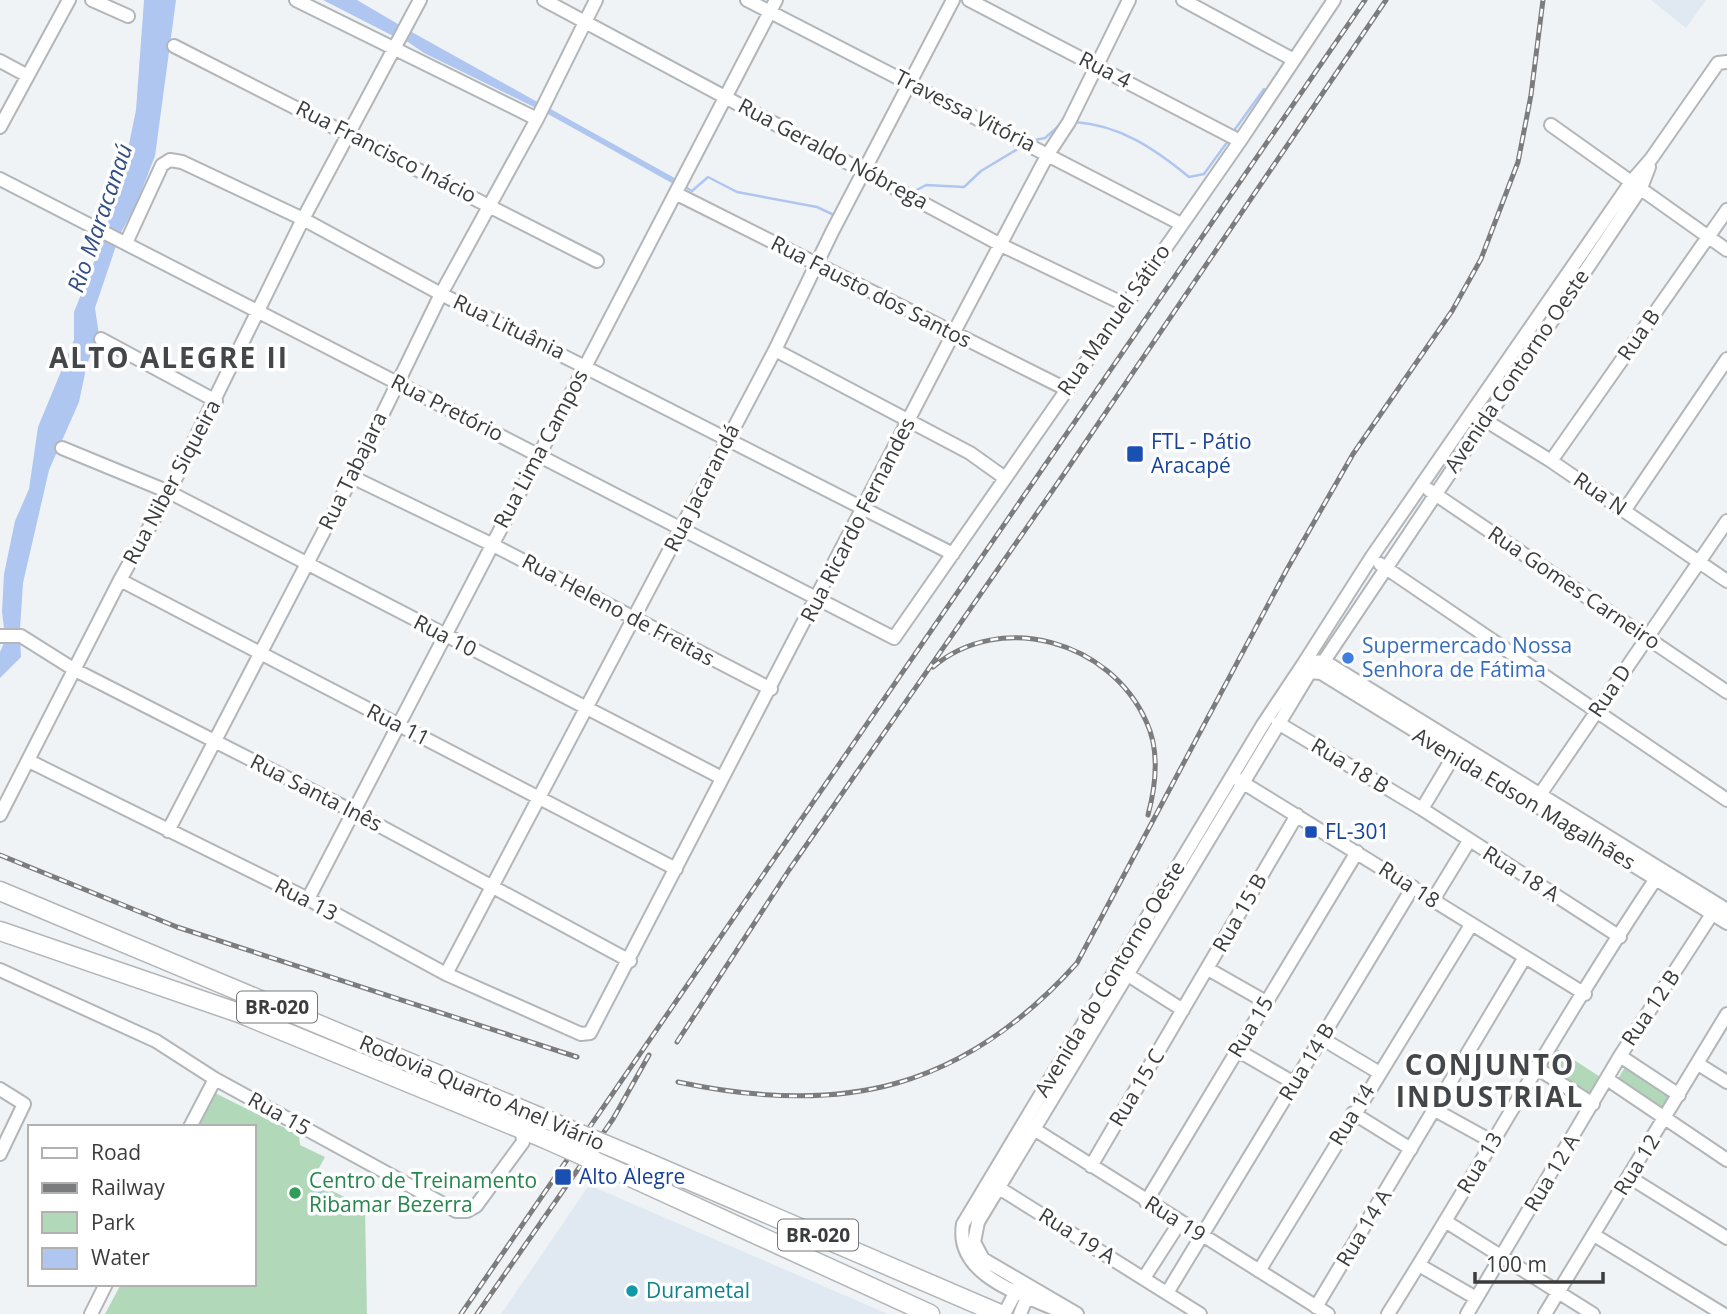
<svg xmlns="http://www.w3.org/2000/svg" width="1727" height="1314" font-family="'Open Sans',sans-serif">
  <style>
    .built { fill: #e0e9f2 }
    .green { fill: #b1d9b9 }
    .water { fill: #afc6f1 }
    .lines { fill: none; stroke-linecap: round; stroke-linejoin: round }
    .stream { stroke: #afc6f1; stroke-width: 2.5 }
    .minor-casing { stroke: #b2b6b9; stroke-width: 16 }
    .highway-casing { stroke: #b2b6b9; stroke-width: 21 }
    .minor { stroke: #fff; stroke-width: 12 }
    .highway { stroke: #fff; stroke-width: 18 }
    .rail-casing { stroke: #7b7c7e; stroke-width: 5 }
    .rail { stroke: #fff; stroke-width: 2.5; stroke-dasharray: 8; stroke-linecap: butt }
    .highway-bridge-casing { stroke: #b2b6b9; stroke-width: 21; stroke-linecap: butt }
    .highway-bridge { stroke: #fff; stroke-width: 18 }
    .transit-dot { fill: #1a4fb4; stroke: #fff; stroke-width: 2.5 }
    .shop-dot { fill: #3f7fe0; stroke: #fff; stroke-width: 2.5 }
    .leisure-dot { fill: #2e9e5b; stroke: #fff; stroke-width: 2.5 }
    .culture-dot { fill: #0f9aa8; stroke: #fff; stroke-width: 2.5 }
    .labels { text-anchor: middle; stroke-width: 7; stroke-linejoin: round; paint-order: stroke }
    .shield { fill: #fff; stroke: #767677; stroke-width: 2 }
    .shield-label { font-size: 19px; font-weight: bold; fill: #3b3c3d }
    .street-label { font-size: 21px; fill: #3b3c3d; stroke: #fff }
    .transit-label { font-size: 21px; fill: #164399; stroke: #fff; text-anchor: start }
    .shop-label { font-size: 21px; fill: #366cbe; stroke: #fff; text-anchor: start }
    .leisure-label { font-size: 21px; fill: #27864d; stroke: #fff; text-anchor: start }
    .culture-label { font-size: 21px; fill: #0d838f; stroke: #fff; text-anchor: start }
    .water-label { font-size: 23px; font-style: italic; fill: #334f84; stroke: #fff }
    .district-label { font-size: 28px; font-weight: bold; letter-spacing: 2px; fill: #44474a; stroke: #fff }
  </style>
  <rect width="100%" height="100%" fill="#f0f3f6"/>
  <path class="built" d="M 1651,0 L 1706,0 L 1686,28 Z
    M 589,1185 L 888,1314 L 501,1314 Z"/>
  <path class="green" d="M 1557,1049 L 1605,1080 L 1593,1099 L 1544,1069 Z
    M 1625,1067 L 1671,1095 L 1661,1110 L 1616,1082 Z
    M 215,1093 L 299,1135 L 300,1145 L 325,1157 L 312,1181 L 365,1207 L 367,1314 L 105,1314 L 121,1284 L 254,1284 L 254,1127 L 199,1127 Z"/>
  <path class="water" d="M 144,0 L 176,0 L 155,156 L 136,205 L 119,236 L 106,228 L 121,183 L 136,110 Z
    M 323,0 L 357,0 L 403,27 L 397,38 Z
    M 410,31 L 541,104 L 538,109 L 424,53 L 405,40 Z
    M 547,107 L 680,181 L 677,186 L 548,114 L 545,112 Z
    M 104,237 L 117,243 L 95,308 L 99,335 L 87,364 L 79,402 L 49,470 L 23,583 L 20,629 L 4,628 L 2,612 L 4,574 L 15,521 L 29,489 L 38,427 L 74,340 L 74,312 Z
    M 7,636 L 20,636 L 21,657 L 0,678 L 0,652 Z
    M 315,1189 L 342,1202 L 335,1215 L 308,1202 Z"/>
  <g class="lines">
    <path class="stream" d="M 1075,122 C 1120,125 1155,149 1189,177 L 1204,174 L 1228,141
      M 1233,132 L 1264,89
      M 1030,141 L 1045,138 L 1062,123
      M 685,187 L 692,191 L 708,177 L 737,192 L 817,207 L 836,216
      M 911,193 L 926,185 L 964,187 L 981,171 L 1021,147"/>
    <defs>
      <path id="minor" d="M 92,0 L 128,16
        M 296,0 L 537,119
        M 544,0 L 1001,245 L 1124,304
        M 747,0 L 1181,224
        M 969,0 L 1240,141
        M 1183,0 L 1294,60
        M 174,46 L 597,261
        M 0,61 L 26,75
        M 1551,125 L 1727,250
        M 0,127 L 69,0
        M 0,179 L 894,638 L 1240,141 L 1334,0
        M 677,194 L 1066,389
        M 126,243 L 162,165 L 170,160 L 182,162 L 303,219 L 441,294 L 953,554
        M 101,339 L 216,401
        M 775,350 L 970,453 L 1005,478
        M 1480,417 L 1551,461 L 1727,581
        M 62,448 L 169,492 L 722,778
        M 1551,461 L 1727,210
        M 352,477 L 491,544 L 771,689
        M 1429,490 L 1727,692
        M 1624,511 L 1727,359
        M 1380,564 L 1727,800
        M 120,580 L 676,869
        M 0,636 L 21,636 L 75,670 L 354,812 L 630,961
        M 1324,661 L 1641,188 L 1649,167
        M 1304,663 L 1371,558 L 1631,182 L 1651,159 L 1718,63 L 1727,62
        M 1278,723 L 1422,809 L 1620,937
        M 29,761 L 308,899 L 446,974 L 581,1034 L 590,1033 L 953,334 L 1048,154 L 1069,122 L 1129,0
        M 1237,779 L 1585,994
        M 1541,793 L 1727,521
        M 1422,809 L 1456,752
        M 0,815 L 120,580 L 169,492 L 303,219 L 420,0
        M 168,831 L 352,477 L 441,294 L 537,119 L 596,0
        M 308,899 L 776,0
        M 1433,900 L 1469,841
        M 1208,969 L 1266,1002
        M 0,970 L 156,1041 L 215,1079 L 456,1211 L 467,1211 L 476,1206 L 523,1142 L 522,1129
        M 446,974 L 775,350 L 832,232 L 953,0
        M 1128,975 L 1183,1010
        M 1321,1038 L 1378,1072
        M 1237,1050 L 1294,1083
        M 1620,1056 L 1679,1095
        M 1698,1064 L 1727,1082
        M 1535,1067 L 1593,1104
        M 1607,1079 L 1727,1160
        M 0,1089 L 24,1104 L 0,1154
        M 1435,1110 L 1493,1142
        M 1353,1113 L 1411,1149
        M 1029,1126 L 1328,1314
        M 190,1127 L 215,1079
        M 1091,1166 L 1297,815
        M 1629,1177 L 1727,1238
        M 991,1183 L 1200,1314
        M 1146,1202 L 1357,852
        M 1445,1221 L 1593,1314
        M 1594,1235 L 1723,1314
        M 1419,1265 L 1476,1298
        M 1259,1271 L 1471,925
        M 1144,1278 L 1180,1222
        M 1167,1293 L 1413,887
        M 1316,1307 L 1525,957
        M 91,1314 L 106,1284
        M 1004,1314 L 1020,1284
        M 1020,1314 L 1030,1290
        M 1067,1314 C 1028,1296 954,1278 963,1224 L 1262,726 L 1304,663 L 1324,661 L 1727,910
        M 1077,1314 L 983,1259 L 974,1242 L 978,1222 L 1310,672 L 1321,673 L 1727,923
        M 1388,1314 C 1480,1168 1563,1017 1659,874
        M 1467,1314 L 1620,1056 L 1712,914
        M 1545,1314 L 1727,1014"/>
      <path id="highway" d="M 0,891 L 554,1123
        M 0,931 L 239,1013 L 543,1138
        M 635,1157 L 1000,1314
        M 626,1175 L 930,1314"/>
    </defs>
    <use href="#minor" class="minor-casing"/>
    <use href="#highway" class="highway-casing"/>
    <use href="#minor" class="minor"/>
    <use href="#highway" class="highway"/>
    <defs>
      <path id="rail" d="M 933,667 C 1001,610 1110,641 1146,721 C 1160,750 1156,785 1148,815
        M 0,855 L 177,927 L 577,1057
        M 677,1042 L 789,870 L 1064,474 L 1386,0
        M 678,1082 C 842,1117 963,1090 1077,963 L 1286,571 L 1353,454 L 1452,311 L 1481,259 L 1518,162 L 1531,95 L 1543,0
        M 461,1314 L 1365,0
        M 477,1314 L 613,1119 L 649,1055"/>
    </defs>
    <use href="#rail" class="rail-casing"/>
    <use href="#rail" class="rail"/>
    <defs>
      <path id="highway-bridge" d="M 554,1123 L 635,1157
        M 543,1138 L 626,1175"/>
    </defs>
    <use href="#highway-bridge" class="highway-bridge-casing"/>
    <use href="#highway-bridge" class="highway-bridge"/>
  </g>
  <g class="transit-dot">
    <rect x="1126" y="445" width="18" height="18" rx="3.5"/>
    <rect x="1304" y="825" width="14" height="14" rx="3.5"/>
    <rect x="554" y="1168" width="18" height="18" rx="3.5"/>
  </g>
  <circle class="shop-dot" cx="1348" cy="658" r="7"/>
  <circle class="leisure-dot" cx="295" cy="1193" r="7"/>
  <circle class="culture-dot" cx="632" cy="1291" r="7"/>
  <g class="labels">
    <g class="shield">
      <rect x="237" y="991.5" width="80" height="31" rx="5"/>
      <rect x="778" y="1219.5" width="80" height="31" rx="5"/>
    </g>
    <g class="shield-label">
      <text x="277" y="1014">BR-020</text>
      <text x="818" y="1242">BR-020</text>
    </g>
    <g class="street-label">
      <text transform="translate(1105 70) rotate(27)" y="7">Rua 4</text>
      <text transform="translate(965 111) rotate(27)" y="7">Travessa Vitória</text>
      <text transform="translate(386 152) rotate(27)" y="7">Rua Francisco Inácio</text>
      <text transform="translate(833 154) rotate(28)" y="7">Rua Geraldo Nóbrega</text>
      <text transform="translate(871 292) rotate(27)" y="7">Rua Fausto dos Santos</text>
      <text transform="translate(1114 320) rotate(-55)" y="7">Rua Manuel Sátiro</text>
      <text transform="translate(509 327) rotate(26)" y="7">Rua Lituânia</text>
      <text transform="translate(1639 335) rotate(-55)" y="7">Rua B</text>
      <text transform="translate(1517 371) rotate(-56)" y="7">Avenida Contorno Oeste</text>
      <text transform="translate(447 408) rotate(27)" y="7">Rua Pretório</text>
      <text transform="translate(541 449) rotate(-62)" y="7">Rua Lima Campos</text>
      <text transform="translate(353 471) rotate(-64)" y="7">Rua Tabajara</text>
      <text transform="translate(172 482) rotate(-62)" y="7">Rua Niber Siqueira</text>
      <text transform="translate(702 488) rotate(-63)" y="7">Rua Jacarandá</text>
      <text transform="translate(1600 494) rotate(34)" y="7">Rua N</text>
      <text transform="translate(858 520) rotate(-63)" y="7">Rua Ricardo Fernandes</text>
      <text transform="translate(1574 588) rotate(34)" y="7">Rua Gomes Carneiro</text>
      <text transform="translate(618 610) rotate(28)" y="7">Rua Heleno de Freitas</text>
      <text transform="translate(445 636) rotate(27)" y="7">Rua 10</text>
      <text transform="translate(1610 691) rotate(-56)" y="7">Rua D</text>
      <text transform="translate(398 725) rotate(27)" y="7">Rua 11</text>
      <text transform="translate(1350 766) rotate(31)" y="7">Rua 18 B</text>
      <text transform="translate(316 793) rotate(27)" y="7">Rua Santa Inês</text>
      <text transform="translate(1524 799) rotate(31)" y="7">Avenida Edson Magalhães</text>
      <text transform="translate(1521 874) rotate(32)" y="7">Rua 18 A</text>
      <text transform="translate(1409 885) rotate(33)" y="7">Rua 18</text>
      <text transform="translate(306 900) rotate(27)" y="7">Rua 13</text>
      <text transform="translate(1240 913) rotate(-60)" y="7">Rua 15 B</text>
      <text transform="translate(1110 979) rotate(-59)" y="7">Avenida do Contorno Oeste</text>
      <text transform="translate(1651 1008) rotate(-56)" y="7">Rua 12 B</text>
      <text transform="translate(1251 1027) rotate(-59)" y="7">Rua 15</text>
      <text transform="translate(1307 1062) rotate(-59)" y="7">Rua 14 B</text>
      <text transform="translate(1137 1088) rotate(-59)" y="7">Rua 15 C</text>
      <text transform="translate(482 1093) rotate(23)" y="7">Rodovia Quarto Anel Viário</text>
      <text transform="translate(279 1114) rotate(29)" y="7">Rua 15</text>
      <text transform="translate(1352 1115) rotate(-59)" y="7">Rua 14</text>
      <text transform="translate(1480 1163) rotate(-59)" y="7">Rua 13</text>
      <text transform="translate(1637 1165) rotate(-58)" y="7">Rua 12</text>
      <text transform="translate(1552 1173) rotate(-59)" y="7">Rua 12 A</text>
      <text transform="translate(1175 1219) rotate(32)" y="7">Rua 19</text>
      <text transform="translate(1364 1228) rotate(-59)" y="7">Rua 14 A</text>
      <text transform="translate(1077 1236) rotate(32)" y="7">Rua 19 A</text>
    </g>
    <g class="transit-label">
      <text x="1151" y="449">FTL - Pátio<tspan x="1151" dy="24">Aracapé</tspan></text>
      <text x="1325" y="839">FL-301</text>
      <text x="579" y="1184">Alto Alegre</text>
    </g>
    <g class="shop-label">
      <text x="1362" y="653">Supermercado Nossa<tspan x="1362" dy="24">Senhora de Fátima</tspan></text>
    </g>
    <g class="leisure-label">
      <text x="309" y="1188">Centro de Treinamento<tspan x="309" dy="24">Ribamar Bezerra</tspan></text>
    </g>
    <g class="culture-label">
      <text x="646" y="1298">Durametal</text>
    </g>
    <g class="water-label">
      <text transform="translate(100 218) rotate(-71)" y="8">Rio Maracanaú</text>
    </g>
    <g class="district-label">
      <text x="169" y="368">ALTO ALEGRE II</text>
      <text x="1490" y="1075">CONJUNTO<tspan x="1490" dy="32">INDUSTRIAL</tspan></text>
    </g>
  </g>
  <rect x="28" y="1125" width="228" height="161" fill="#ffffff" stroke="#b1b1b1" stroke-width="2"/>
  <rect x="42" y="1148" width="35" height="10" fill="#ffffff" stroke="#b1b1b1" stroke-width="2"/>
  <text x="91" y="1160" font-size="21" fill="#3b3c3d">Road</text>
  <rect x="42" y="1183" width="35" height="10" fill="#7b7c7e" stroke="#b1b1b1" stroke-width="2"/>
  <text x="91" y="1195" font-size="21" fill="#3b3c3d">Railway</text>
  <rect x="42" y="1212" width="35" height="21" fill="#b1d9b9" stroke="#b1b1b1" stroke-width="2"/>
  <text x="91" y="1230" font-size="21" fill="#3b3c3d">Park</text>
  <rect x="42" y="1248" width="35" height="21" fill="#afc6f1" stroke="#b1b1b1" stroke-width="2"/>
  <text x="91" y="1265" font-size="21" fill="#3b3c3d">Water</text>
  <path d="M1475 1272v10h128v-10" fill="none" stroke="#3b3c3d" stroke-width="3.5"/>
  <text x="1486" y="1272" font-size="21" fill="#3b3c3d" stroke="#ffffff" stroke-width="5" paint-order="stroke">100 m</text>
</svg>
